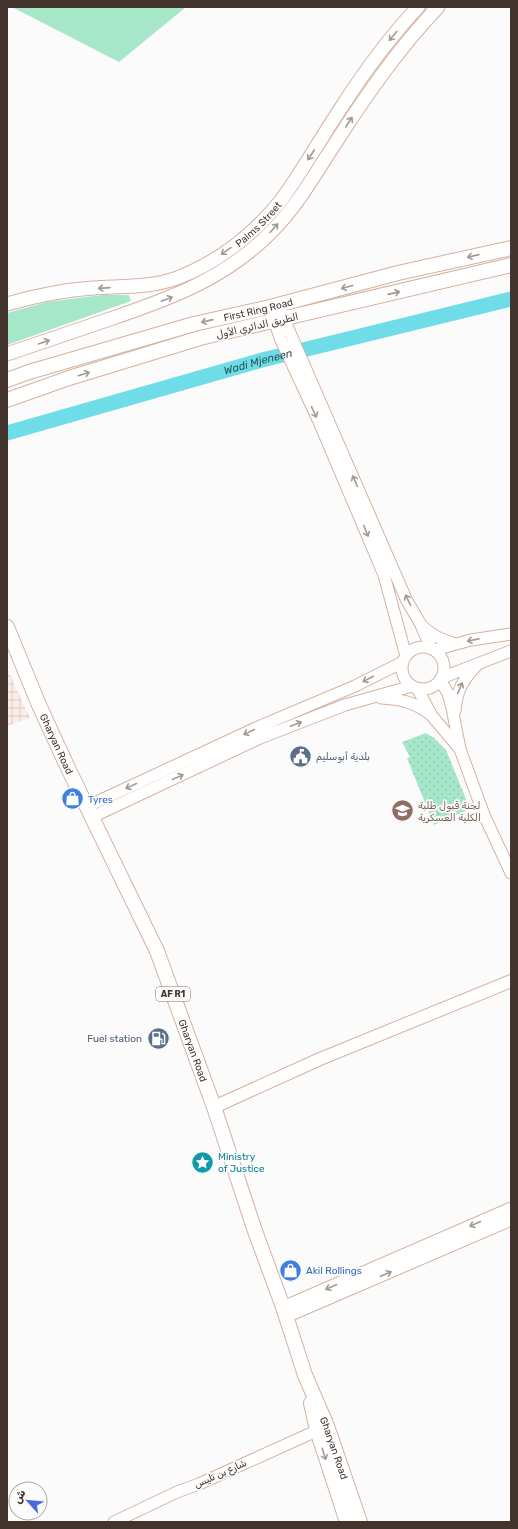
<svg xmlns="http://www.w3.org/2000/svg" width="518" height="1529" font-family="Rubik,Vazirmatn,sans-serif">
  <style>
    .industrial { fill: url(#industrial-grid) }
    .green { fill: #a6e7c9 }
    .garden { fill: url(#garden-dots) }
    .lines { fill: none; stroke-linecap: round; stroke-linejoin: round }
    .river { stroke: #6fdde7; stroke-width: 15 }
    .tertiary-casing { stroke: #d5b1a0; stroke-width: 13 }
    .secondary-casing { stroke: #d5b1a0; stroke-width: 14 }
    .primary-casing { stroke: #d5b1a0; stroke-width: 15 }
    .trunk-casing { stroke: #d5b1a0; stroke-width: 16 }
    .tertiary { stroke: #fff; stroke-width: 11 }
    .secondary { stroke: #fff; stroke-width: 12 }
    .primary { stroke: #fff; stroke-width: 13 }
    .trunk { stroke: #fff; stroke-width: 14 }
    .oneway { stroke: #a19a96 }
    .labels { text-anchor: middle; stroke-width: 3.5; stroke-linejoin: round; paint-order: stroke }
    .shield { fill: #fbfbfb; stroke: #7a706b; stroke-width: 1 }
    .shield-label { font-size: 9px; font-weight: bold; fill: #43342d }
    .street-label { font-size: 10px; fill: #43342d; stroke: #fbfbfb }
    .service-label { font-size: 10px; fill: #4e5e75; stroke: #fbfbfb; text-anchor: start }
    .shop-label { font-size: 10px; fill: #366cbe; stroke: #fbfbfb; text-anchor: start }
    .education-label { font-size: 10px; fill: #785e54; stroke: #fbfbfb; text-anchor: start }
    .culture-label { font-size: 10px; fill: #0d838f; stroke: #fbfbfb; text-anchor: start }
    .water-label { font-size: 11px; font-style: italic; fill: #245559; stroke: #fbfbfb }
  </style>
  <defs>
    <pattern id="industrial-grid" width="8" height="8" patternUnits="userSpaceOnUse"><rect width="8" height="8" fill="#fcede7"/><path d="M0 4h8M4 0v8" fill="none" stroke="#d9ccc6"/></pattern>
    <pattern id="garden-dots" width="8" height="8" patternUnits="userSpaceOnUse"><rect width="8" height="8" fill="#a6e7c9"/><path d="M2 2h.1M6 6h.1" fill="none" stroke="#90c7ad" stroke-width="1.8" stroke-linecap="round"/></pattern>
  </defs>
  <rect width="100%" height="100%" fill="#fbfbfb"/>
  <path class="industrial" d="M 7,668 L 30,718 L 7,726 Z"/>
  <path class="green" d="M 12,7 L 186,7 L 119,62 Z
    M 102,295 L 129,295 L 131,301 L 7,345 L 7,313 L 47,302 Z"/>
  <path class="garden" d="M 426,733 L 434,738 L 446,750 L 470,809 L 434,825 L 407,758 L 410,757 L 402,742 Z"/>
  <g class="lines">
    <path class="river" id="s1" d="M 7,433 L 262,360 L 511,299"/>
    <defs>
      <path id="tertiary" d="M 270,307 L 280,338 L 320,424 L 384,575 L 406,656
        M 281,312 L 407,601 L 420,623 L 431,648
        M 422,626 C 432,636 443,640 456,644
        M402 668a21 21 0 1 1 42 0a21 21 0 1 1-42 0Z
        M 434,650 L 471,640 L 511,634
        M 441,678 L 511,651
        M 440,680 L 448,693 L 452,708 L 460,749 L 484,815 L 511,873
        M 417,688 L 432,716 L 459,748
        M 381,698 C 400,699 414,702 430,714
        M 455,711 C 457,690 462,681 476,666
        M 86,807 L 256,728 L 355,686 L 403,662
        M 92,817 L 260,738 L 345,705 L 412,686
        M 283,1307 L 511,1208
        M 286,1317 L 511,1220
        M 114,1522 L 177,1492 L 199,1484 L 325,1427"/>
      <path id="secondary" d="M 214,1107 L 320,1059 L 511,981"/>
      <g id="primary">
        <path id="s2" d="M 7,304 C 35,296 64,290 93,288 C 121,286 150,288 177,278 C 217,263 256,233 282,199 C 303,170 321,138 341,108 C 364,72 389,38 418,7"/>
        <path d="M 7,354 C 40,343 74,331 107,320 C 169,299 226,279 273,230 C 298,205 316,172 336,142 C 367,94 399,48 438,7"/>
      </g>
      <g id="trunk">
        <path id="s3" d="M 7,380 L 29,372 L 194,324 L 270,307 L 398,273 L 511,248"/>
        <path d="M 7,400 L 69,378 L 200,338 L 511,265"/>
        <path id="s4" d="M 7,627 L 39,705 L 68,768 L 157,951 L 214,1107 L 255,1231 L 283,1307 L 305,1375 L 327,1426 L 360,1522"/>
        <path d="M 311,1403 L 317,1430 L 347,1522"/>
      </g>
    </defs>
    <use href="#tertiary" class="tertiary-casing"/>
    <use href="#secondary" class="secondary-casing"/>
    <use href="#primary" class="primary-casing"/>
    <use href="#trunk" class="trunk-casing"/>
    <use href="#tertiary" class="tertiary"/>
    <use href="#secondary" class="secondary"/>
    <use href="#primary" class="primary"/>
    <use href="#trunk" class="trunk"/>
  </g>
  <defs><path id="oneway-shaft" d="M-6 0H5M1.5-3L5.5 0L1.5 3" fill="none" stroke-width="1.6" stroke-linecap="round" stroke-linejoin="round"/></defs>
  <g class="oneway">
    <use href="#oneway-shaft" transform="translate(393 36) rotate(130)"/>
    <use href="#oneway-shaft" transform="translate(349 122) rotate(-57)"/>
    <use href="#oneway-shaft" transform="translate(311 155) rotate(123)"/>
    <use href="#oneway-shaft" transform="translate(274 228) rotate(-48)"/>
    <use href="#oneway-shaft" transform="translate(226 251) rotate(145)"/>
    <use href="#oneway-shaft" transform="translate(473 256) rotate(167)"/>
    <use href="#oneway-shaft" transform="translate(347 287) rotate(165)"/>
    <use href="#oneway-shaft" transform="translate(104 288) rotate(176)"/>
    <use href="#oneway-shaft" transform="translate(394 293) rotate(-13)"/>
    <use href="#oneway-shaft" transform="translate(167 299) rotate(-22)"/>
    <use href="#oneway-shaft" transform="translate(207 321) rotate(167)"/>
    <use href="#oneway-shaft" transform="translate(44 342) rotate(-19)"/>
    <use href="#oneway-shaft" transform="translate(84 374) rotate(-17)"/>
    <use href="#oneway-shaft" transform="translate(314 412) rotate(65)"/>
    <use href="#oneway-shaft" transform="translate(355 481) rotate(-113)"/>
    <use href="#oneway-shaft" transform="translate(366 531) rotate(68)"/>
    <use href="#oneway-shaft" transform="translate(408 600) rotate(-117)"/>
    <use href="#oneway-shaft" transform="translate(473 640) rotate(169)"/>
    <use href="#oneway-shaft" transform="translate(368 679) rotate(152)"/>
    <use href="#oneway-shaft" transform="translate(460 688) rotate(-67)"/>
    <use href="#oneway-shaft" transform="translate(296 724) rotate(-21)"/>
    <use href="#oneway-shaft" transform="translate(249 732) rotate(155)"/>
    <use href="#oneway-shaft" transform="translate(178 777) rotate(-25)"/>
    <use href="#oneway-shaft" transform="translate(131 786) rotate(155)"/>
    <use href="#oneway-shaft" transform="translate(475 1224) rotate(156)"/>
    <use href="#oneway-shaft" transform="translate(386 1274) rotate(-23)"/>
    <use href="#oneway-shaft" transform="translate(331 1287) rotate(157)"/>
    <use href="#oneway-shaft" transform="translate(324 1454) rotate(72)"/>
  </g>
  <defs>
    <symbol id="civic-disc" viewBox="-11 -11 22 22"><circle r="9.5" fill="#5c6f8a" stroke="#fbfbfb"/><path d="M-.6-6.5H3V-4.5H.6V-3L4-1V1h2V6H-6V1h2V-1L-.6-3ZM-1.2 2.5V6h2.4V2.5Z" fill="#fff"/></symbol>
    <symbol id="shop-disc" viewBox="-11 -11 22 22"><circle r="9.5" fill="#3f7fe0" stroke="#fbfbfb"/><path d="M-5-2.5h2.3a2.7 3.5 0 0 1 5.4 0H5L5.5 6h-11ZM-1.5-2.5h3a1.5 2.3 0 0 0-3 0Z" fill="#fff"/></symbol>
    <symbol id="university-disc" viewBox="-11 -11 22 22"><circle r="9.5" fill="#8d6e63" stroke="#fbfbfb"/><path d="M0-5L7-2L0 1L-7-2ZM-4 1L0 2.5L4 1V4Q0 6-4 4Z" fill="#fff"/></symbol>
    <symbol id="fuel-disc" viewBox="-11 -11 22 22"><circle r="9.5" fill="#5c6f8a" stroke="#fbfbfb"/><path d="M-5.5-6h7V0h2V4h1.3V-2.5L3-4.5l.8-.8L6-3V5H2.5V1h-1V6h-7ZM-4.2-4.7v3.2H.2V-4.7Z" fill="#fff"/></symbol>
    <symbol id="sight-disc" viewBox="-11 -11 22 22"><circle r="9.5" fill="#0f9aa8" stroke="#fbfbfb"/><path d="M0-6L1.8-2.2L6-1.7L2.9 1.2L3.7 5.4L0 3.3L-3.7 5.4L-2.9 1.2L-6-1.7L-1.8-2.2Z" fill="#fff"/></symbol>
  </defs>
  <g fill-rule="evenodd">
    <use href="#civic-disc" x="288" y="744" width="25" height="25"/>
    <use href="#shop-disc" x="60" y="786" width="25" height="25"/>
    <use href="#university-disc" x="390" y="798" width="25" height="25"/>
    <use href="#fuel-disc" x="146" y="1026" width="25" height="25"/>
    <use href="#sight-disc" x="190" y="1150" width="25" height="25"/>
    <use href="#shop-disc" x="278" y="1258" width="25" height="25"/>
  </g>
  <g class="labels">
    <rect class="shield" x="156" y="987" width="34" height="14" rx="3"/>
    <g class="shield-label">
      <text x="173" y="997">AF R1</text>
    </g>
    <g class="street-label">
      <text dy="4" stroke="none"><textPath href="#s2" startOffset="271">Palms Street</textPath></text>
      <text dy="4" stroke="none"><textPath href="#s3" startOffset="261">First Ring Road</textPath></text>
      <text transform="translate(257 325) rotate(-13)" y="4">الطريق الدائري الأول</text>
      <text dy="4" stroke="none"><textPath href="#s4" startOffset="127">Gharyan Road</textPath></text>
      <text dy="4" stroke="none"><textPath href="#s4" startOffset="463">Gharyan Road</textPath></text>
      <text dy="4" stroke="none"><textPath href="#s4" startOffset="885">Gharyan Road</textPath></text>
      <text transform="translate(220 1473) rotate(-24)" y="4">شارع بن تليس</text>
    </g>
    <g class="service-label">
      <text x="316" y="760">بلدية أبوسليم</text>
      <text x="142" y="1042" text-anchor="end">Fuel station</text>
    </g>
    <g class="shop-label">
      <text x="88" y="803">Tyres</text>
      <text x="306" y="1274">Akil Rollings</text>
    </g>
    <g class="education-label">
      <text x="418" y="809">لجنة قبول طلبة<tspan x="418" dy="12">الكلية العسكرية</tspan></text>
    </g>
    <g class="culture-label">
      <text x="218" y="1160">Ministry<tspan x="218" dy="12">of Justice</tspan></text>
    </g>
    <g class="water-label">
      <text dy="4" stroke="none"><textPath href="#s1" startOffset="261">Wadi Mjeneen</textPath></text>
    </g>
  </g>
  <rect width="518" height="1529" fill="none" stroke="#43342d" stroke-width="16"/>
  <g transform="translate(28 1501) rotate(297)"><circle r="19" fill="#fbfbfb" stroke="#b1aba9"/>
  <path d="M0-3L7 15L0 10L-7 15Z" fill="#4769dc"/>
  <text y="-6" font-size="11" font-weight="bold" text-anchor="middle" fill="#43342d">ش</text>
  </g>
</svg>
